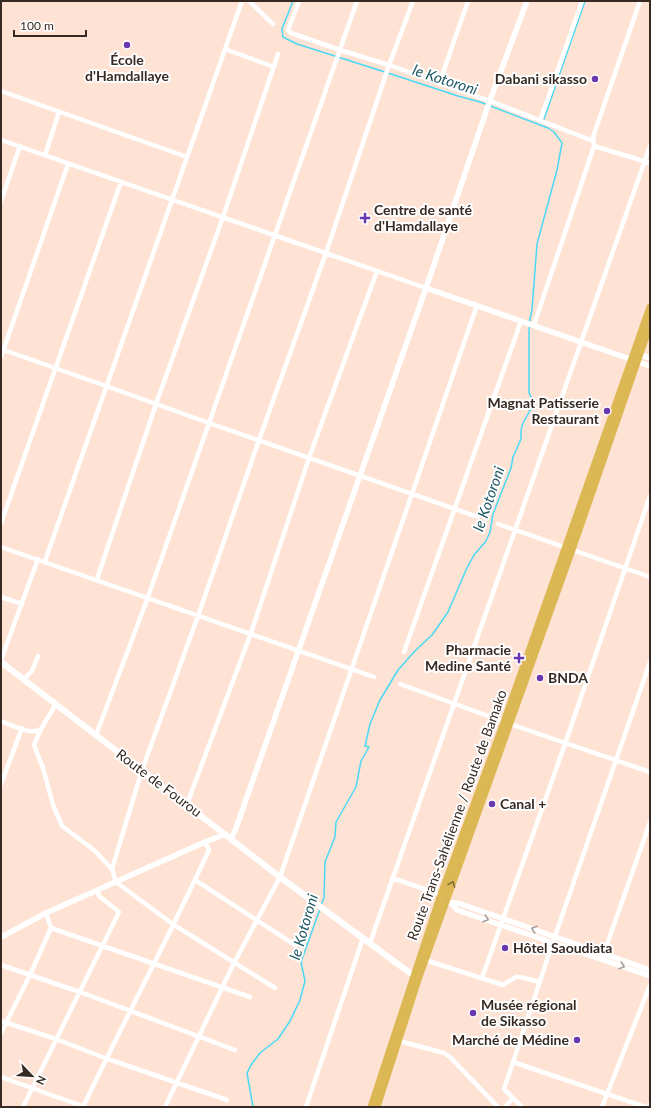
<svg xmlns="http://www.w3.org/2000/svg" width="651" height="1108" font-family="Lato,sans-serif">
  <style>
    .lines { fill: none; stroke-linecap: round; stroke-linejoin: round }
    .stream { stroke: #4ad9f4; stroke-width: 1.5 }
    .minor { stroke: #fff; stroke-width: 4.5 }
    .tertiary { stroke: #fff; stroke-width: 5.5 }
    .secondary { stroke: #fff; stroke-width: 6 }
    .trunk { stroke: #dcb854; stroke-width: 7 }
    .oneway { stroke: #816a39 }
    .oneway2 { stroke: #a59f9c }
    .poi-dot { fill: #6b37ae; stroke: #fff; stroke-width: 1.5 }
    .labels { text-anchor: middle; stroke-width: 4; stroke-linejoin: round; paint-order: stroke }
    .poi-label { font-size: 14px; font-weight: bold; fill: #372a23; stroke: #fff; text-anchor: start }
    .street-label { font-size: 14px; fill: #372a23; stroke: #fff }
    .water-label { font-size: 15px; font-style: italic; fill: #1e5863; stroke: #fff }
  </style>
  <rect width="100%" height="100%" fill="#fee2d4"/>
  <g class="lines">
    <path class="stream" d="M 293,1 L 282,29 L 283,37 L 297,44 L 385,72
      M 544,119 L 585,1
      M 321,905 L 324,898 L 325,862 L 335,837 L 336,822 L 356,787 L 361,761 L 369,747 L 365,746 L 370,724 L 380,700 L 398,670 L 414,652 L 432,635 L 448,612 L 466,570 L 474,555 L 486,541 L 490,532 L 493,514 L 511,468 L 513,457 L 521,439 L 521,430 L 523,423 L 533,405 L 532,399 L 529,393 L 529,331 L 530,319 L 532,310 L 537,244 L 557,170 L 562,143 L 554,132 L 548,128 L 480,102 L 458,96 L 388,73
      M 253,1107 L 247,1073 L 251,1065 L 260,1053 L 278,1039 L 290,1021 L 300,1000 L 305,981 L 301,962 L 320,909"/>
    <path class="minor" d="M 249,1 L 273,24
      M 299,1 L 288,30 L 291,33 L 340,50 L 389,65 L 490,101 L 593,141
      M 225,49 L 274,67
      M 439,84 L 468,1
      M 1,91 L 187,157
      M 540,121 L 582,1
      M 1,140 L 426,288
      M 594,146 L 650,163
      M 45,155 L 59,112
      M 1,201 L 20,146
      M 534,325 L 594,146 L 593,137 L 640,1
      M 1,349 L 106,386 L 209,423 L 478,517
      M 1,357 L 68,164
      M 1,523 L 121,182
      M 498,524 L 650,577
      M 1,547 L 374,677
      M 45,561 L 242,1
      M 97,579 L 156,404 L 223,217 L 278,54
      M 1,597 L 22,604
      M 404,652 L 521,321
      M 1,660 L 38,559
      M 23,680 L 32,671 L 38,656
      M 400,684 L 510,724 L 650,772
      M 1,721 C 12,725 31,736 41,729 L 56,704
      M 41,729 L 34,745 L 43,768 L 53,805 L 62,826 L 94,850 L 112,869
      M 96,735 L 148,597 L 357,1
      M 1,784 L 22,728
      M 187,804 L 251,633 L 309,458 L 377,271
      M 392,878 L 442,895
      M 195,880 L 295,945
      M 51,928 L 250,997
      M 370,943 L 650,146
      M 603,956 L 650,822
      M 425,960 L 503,985 L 516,977 L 520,977 L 540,982
      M 1,965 L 80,992 L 235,1050
      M 482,978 L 565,744 L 650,496
      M 275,988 L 174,925 L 116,882 L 112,869 L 142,770 L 198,616 L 259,440 L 326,253 L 388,68 L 413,1
      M 1,1021 L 56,1039 L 105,1058 L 227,1100
      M 1,1033 L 30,975 L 51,928 L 46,913
      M 399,1041 L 444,1053 L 450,1057 L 498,1107
      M 513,1062 L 645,1107
      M 1,1077 L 85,1107
      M 23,1107 L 119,912 L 99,896 L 97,890
      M 83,1107 C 124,1021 169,937 209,850 L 205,842
      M 165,1107 L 234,963 L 280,877 L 477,305
      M 306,1107 L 363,938
      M 505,1107 L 513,1098
      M 522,1107 L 504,1089 L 553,942 L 650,662
      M 602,1107 L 650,985
      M 649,1107 L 650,1104"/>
    <path class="tertiary" d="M 426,288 L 650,366
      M 637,354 L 650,358
      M 231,838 L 235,831 L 426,288 L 489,103 L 527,1
      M 442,901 L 451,903 L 458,903 L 650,970
      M 451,903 L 457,910 L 650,976
      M 1,937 L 46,913 L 205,842 L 226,834"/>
    <path class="secondary" d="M 1,662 L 280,877 L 410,973 L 418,976"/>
    <path class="trunk" d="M 371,1107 L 439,900 L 504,722 L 650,307
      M 377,1107 L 419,977 L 572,550 L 650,325"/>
  </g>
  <defs><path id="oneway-chevron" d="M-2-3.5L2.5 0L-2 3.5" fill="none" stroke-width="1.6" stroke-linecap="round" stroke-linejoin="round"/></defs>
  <use class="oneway" href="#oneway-chevron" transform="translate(452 884) rotate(-70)"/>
  <g class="oneway2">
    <use href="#oneway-chevron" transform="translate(486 919) rotate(19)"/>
    <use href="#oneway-chevron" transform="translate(534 929) rotate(-161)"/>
    <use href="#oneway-chevron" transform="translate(622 966) rotate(19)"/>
  </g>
  <g class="poi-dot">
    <circle cx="127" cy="45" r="4"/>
    <circle cx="595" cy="79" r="4"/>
    <path d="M363 212h4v4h4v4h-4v4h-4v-4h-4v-4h4z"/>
    <circle cx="607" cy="411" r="4"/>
    <path d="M517 652h4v4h4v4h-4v4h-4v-4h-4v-4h4z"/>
    <circle cx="540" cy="678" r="4"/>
    <circle cx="492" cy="804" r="4"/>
    <circle cx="505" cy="948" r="4"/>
    <circle cx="473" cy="1013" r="4"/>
    <circle cx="577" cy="1040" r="4"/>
  </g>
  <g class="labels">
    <g class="poi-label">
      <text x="127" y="65" text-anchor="middle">École<tspan x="127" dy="16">d'Hamdallaye</tspan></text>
      <text x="587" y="84" text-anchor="end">Dabani sikasso</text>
      <text x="374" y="215">Centre de santé<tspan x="374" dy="16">d'Hamdallaye</tspan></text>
      <text x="599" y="408" text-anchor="end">Magnat Patisserie<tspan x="599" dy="16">Restaurant</tspan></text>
      <text x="511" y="655" text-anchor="end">Pharmacie<tspan x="511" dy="16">Medine Santé</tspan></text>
      <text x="548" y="683">BNDA</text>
      <text x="500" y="809">Canal +</text>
      <text x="513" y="953">Hôtel Saoudiata</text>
      <text x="481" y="1010">Musée régional<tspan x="481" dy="16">de Sikasso</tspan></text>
      <text x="569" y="1045" text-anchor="end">Marché de Médine</text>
    </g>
    <g class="street-label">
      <text transform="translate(159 783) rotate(37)" y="5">Route de Fourou</text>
      <text transform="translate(457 815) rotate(-70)" y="5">Route Trans-Sahélienne / Route de Bamako</text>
    </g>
    <g class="water-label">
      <text transform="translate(445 80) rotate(18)" y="5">le Kotoroni</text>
      <text transform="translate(489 499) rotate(-71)" y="5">le Kotoroni</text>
      <text transform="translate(304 927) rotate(-74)" y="5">le Kotoroni</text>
    </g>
  </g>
  <rect width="651" height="1108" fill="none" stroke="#372a23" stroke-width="4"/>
  <g transform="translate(32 1076) rotate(115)" stroke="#ffffff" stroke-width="3" paint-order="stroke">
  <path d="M0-3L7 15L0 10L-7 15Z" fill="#372a23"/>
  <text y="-6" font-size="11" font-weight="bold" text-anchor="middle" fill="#372a23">N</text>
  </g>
  <path d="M14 30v6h72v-6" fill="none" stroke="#372a23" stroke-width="2"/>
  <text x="20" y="30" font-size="12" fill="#372a23" stroke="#ffffff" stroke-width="3" paint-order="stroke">100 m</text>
</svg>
